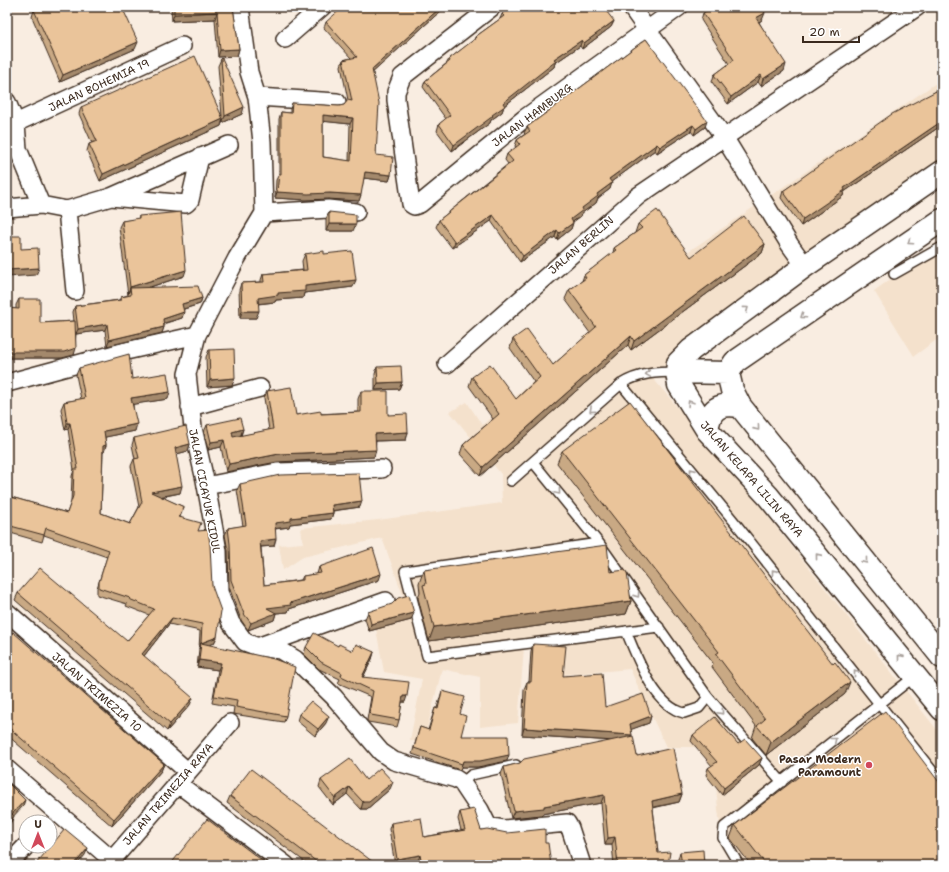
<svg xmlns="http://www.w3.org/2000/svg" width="949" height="872" font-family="'Shantell Sans',sans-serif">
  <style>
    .built { fill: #f4e1cc }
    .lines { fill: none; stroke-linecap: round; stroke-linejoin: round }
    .lane-casing { stroke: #3b2a1e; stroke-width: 12 }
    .street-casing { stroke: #3b2a1e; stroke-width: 20 }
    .secondary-casing { stroke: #3b2a1e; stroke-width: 25 }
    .lane { stroke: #fff; stroke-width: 9 }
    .street { stroke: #fff; stroke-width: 17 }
    .secondary { stroke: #fff; stroke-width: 22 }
    .wall { fill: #c9a984; stroke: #3b2a1e; fill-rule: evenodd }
    .shaded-wall { fill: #a4896c; stroke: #3b2a1e }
    .building { fill: #eac49a; stroke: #3b2a1e; fill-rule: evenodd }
    .oneway { stroke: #a79f9a }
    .poi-dot { fill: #d1495b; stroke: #fff; stroke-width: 1.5 }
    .labels { text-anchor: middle; stroke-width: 3; stroke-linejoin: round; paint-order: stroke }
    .street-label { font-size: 11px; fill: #3b2a1e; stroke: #fff }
    .poi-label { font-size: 11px; font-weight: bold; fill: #3b2a1e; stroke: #fff; text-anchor: end }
  </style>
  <rect width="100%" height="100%" fill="#f9ede1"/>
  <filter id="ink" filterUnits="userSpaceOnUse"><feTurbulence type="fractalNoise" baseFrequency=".025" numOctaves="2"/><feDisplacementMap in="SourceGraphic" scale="8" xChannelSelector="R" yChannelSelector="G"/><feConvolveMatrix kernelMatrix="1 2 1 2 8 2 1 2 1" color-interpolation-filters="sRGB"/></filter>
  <g filter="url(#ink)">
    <path class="built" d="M 942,79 L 942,161 L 820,246 L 651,376 L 739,480 L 942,736 L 942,865 L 739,865 L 723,846 L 718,810 L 713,747 L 666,747 L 630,669 L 562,675 L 558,648 L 524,648 L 518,723 L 480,727 L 480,677 L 442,669 L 423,745 L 410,740 L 422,679 L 384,672 L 374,618 L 408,609 L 382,538 L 303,557 L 283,570 L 279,545 L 303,543 L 301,528 L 378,520 L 502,503 L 501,474 L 450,412 L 467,402 L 482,425 L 670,264 Z
      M 942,242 L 942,336 L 914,356 L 874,291 Z"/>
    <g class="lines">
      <defs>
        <path id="lane" d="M 894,274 L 942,247
          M 621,384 L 737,525 L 942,783
          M 533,462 L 599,543 L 708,697 L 782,782
          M 511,481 L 621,384 C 639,373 657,372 677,372
          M 599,543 L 405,571 L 427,656 L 659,627
          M 626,631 C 637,657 654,706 684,713 L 699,708 L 708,697
          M 462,783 L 471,775 L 516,765
          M 739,865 L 723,838 L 724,827 L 915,676"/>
        <path id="street" d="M 240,7 L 249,72 L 257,97 L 262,142 L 264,213 L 237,258 L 197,335 L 187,374 L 193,428 L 205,480 L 218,551 L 219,592 L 231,623 L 245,642 L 258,647 L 280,650 L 295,659 L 334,697 L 381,752 L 394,761 L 456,779 L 462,783 L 480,810 L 488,826 L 504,829 L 567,823 L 570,828 L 582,865
          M 492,7 L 402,77 L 396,92 L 396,100 L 411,204 L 414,206 L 420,204 L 525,118 L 679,7
          M 631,7 L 724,137 L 790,245 L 805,266
          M 285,39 L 322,7
          M 257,97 L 337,102
          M 7,102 L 16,124 L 18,149 L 41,205
          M 7,127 L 182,46
          M 111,197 L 186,204 L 190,200 L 200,157
          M 7,208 L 41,205 L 67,210 L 111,197 L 229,145
          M 67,210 L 75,291
          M 264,213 L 328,209 L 356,212
          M 447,364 L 638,196 L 917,7
          M 7,383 L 126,351 L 197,335
          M 190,407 L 260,388
          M 206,486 L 277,472 L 382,469
          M 7,612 L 187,771
          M 260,646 L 386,601
          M 7,769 L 112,860
          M 177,783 L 286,865
          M 8,865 L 26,846
          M 106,865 L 112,860 L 230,723"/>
        <path id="secondary" d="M 942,172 L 805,266 L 691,350 L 678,363 L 677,372 L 679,385 L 707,430 L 768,496 L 942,709
          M 942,220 L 735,362 L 728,373 L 732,390 L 740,406 L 942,657
          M 677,372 L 728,373
          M 707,430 C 710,408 719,403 740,406"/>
      </defs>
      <use href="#lane" class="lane-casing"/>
      <use href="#street" class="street-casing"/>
      <use href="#secondary" class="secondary-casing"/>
      <use href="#lane" class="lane"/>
      <use href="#street" class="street"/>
      <use href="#secondary" class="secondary"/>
    </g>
    <path class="wall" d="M 171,7 L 233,7 L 239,49 L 237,56 L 218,57 L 215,19 L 172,21 Z
      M 445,7 L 373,72 L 376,155 L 391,175 L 389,181 L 364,178 L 359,201 L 328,199 L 306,200 L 275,198 L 276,180 L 279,174 L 279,119 L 281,112 L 290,113 L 290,109 L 292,103 L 339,106 L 344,105 L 348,100 L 341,66 L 343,60 L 351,58 L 324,28 L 326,22 ZM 323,121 L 350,124 L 349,161 L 323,157 Z
      M 772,7 L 764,12 L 762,20 L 759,22 L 784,71 L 761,86 L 758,82 L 728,104 L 712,82 L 714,75 L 729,64 L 701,20 L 703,13 Z
      M 34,10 L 135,49 L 60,82 L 32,17 Z
      M 502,14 L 614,21 L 611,27 L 582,49 L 580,46 L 555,63 L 554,67 L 504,106 L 502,112 L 491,120 L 490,123 L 452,151 L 437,131 L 439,124 L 446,119 L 423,87 L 425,81 L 447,63 L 449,59 L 474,40 L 475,37 L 500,19 Z
      M 646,39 L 705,127 L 694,135 L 691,131 L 657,153 L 655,150 L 611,182 L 610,189 L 598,198 L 596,203 L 582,213 L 581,216 L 573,222 L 571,229 L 557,240 L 555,237 L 520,262 L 491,221 L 452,248 L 436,227 L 439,220 L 508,164 L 505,160 L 507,154 L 516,148 L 515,146 L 517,140 L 525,134 L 524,133 L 527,127 Z
      M 221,59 L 242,114 L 222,123 L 222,122 L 221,126 L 100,181 L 87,151 L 89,144 L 92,143 L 79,114 L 81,107 L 222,116 L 218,66 Z
      M 942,83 L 942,125 L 844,192 L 843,196 L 801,226 L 781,198 L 783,191 L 939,89 L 940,85 Z
      M 329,212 L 353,231 L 326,231 L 326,219 Z
      M 139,216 L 184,276 L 147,288 L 202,298 L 200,304 L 184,309 L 182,318 L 163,324 L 164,327 L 162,333 L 107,346 L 105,330 L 76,334 L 74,355 L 62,358 L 7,358 L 7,308 L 16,309 L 16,305 L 19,299 L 40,323 L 74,321 L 73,312 L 75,306 L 119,300 L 121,297 L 128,295 L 119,227 L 122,221 L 138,219 Z
      M 638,224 L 691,257 L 765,244 L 762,253 L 631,350 L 628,345 L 480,476 L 460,454 L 463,445 L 493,419 L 469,386 L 472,377 L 516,399 L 534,382 L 510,348 L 513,339 L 553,365 L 590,333 L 565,299 L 569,290 L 582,281 L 584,275 L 613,253 L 614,248 L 635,233 Z
      M 305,254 L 324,254 L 353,287 L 304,293 L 303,298 L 276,300 L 275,302 L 258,304 L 256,318 L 240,318 L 239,290 L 241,283 L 261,282 L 261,280 L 263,274 L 303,270 L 302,261 Z
      M 209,350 L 235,378 L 232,385 L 207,387 L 206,357 Z
      M 377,367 L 402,382 L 399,389 L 375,390 L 375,374 Z
      M 79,368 L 132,379 L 168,399 L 133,404 L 135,431 L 105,437 L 106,445 L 104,452 L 103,452 L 101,513 L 130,524 L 139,507 L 131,466 L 134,459 L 135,459 L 132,445 L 134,438 L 190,444 L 188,451 L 176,454 L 180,493 L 161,497 L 184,507 L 180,517 L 198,531 L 212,586 L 217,637 L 214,643 L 210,645 L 286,716 L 284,722 L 233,714 L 234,707 L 212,703 L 218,670 L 197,667 L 199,649 L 200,631 L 169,624 L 144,656 L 190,705 L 167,731 L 15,600 L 18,593 L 127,641 L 149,615 L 126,606 L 127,604 L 97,595 L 97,588 L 107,557 L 44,535 L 42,542 L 7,532 L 7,510 L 11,497 L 67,513 L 71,502 L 72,476 L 74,470 L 68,429 L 65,430 L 61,409 L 64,402 L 81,399 L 76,375 Z
      M 267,391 L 296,415 L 358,412 L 358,399 L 361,391 L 408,432 L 406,440 L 376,441 L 374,457 L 277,462 L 226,472 L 221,447 L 208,450 L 204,432 L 207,425 L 243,429 L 241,436 L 269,430 L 264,398 Z
      M 562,451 L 845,694 L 766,755 L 752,738 L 756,726 L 712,667 L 713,663 L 557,463 Z
      M 240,484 L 360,507 L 333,511 L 333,513 L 331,519 L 290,524 L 289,527 L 275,529 L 274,546 L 261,547 L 264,585 L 301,580 L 303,576 L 317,574 L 319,567 L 379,580 L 289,609 L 288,612 L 276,613 L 274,620 L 248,630 L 241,620 L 229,587 L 228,551 L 225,535 L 228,528 L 243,526 L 237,490 Z
      M 424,570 L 610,572 L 631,601 L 626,614 L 429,641 L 418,598 L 420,593 L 419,583 Z
      M 368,612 L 411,620 L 369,631 L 365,619 Z
      M 7,639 L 164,764 L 161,771 L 112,826 L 7,735 Z
      M 533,644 L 563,676 L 605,707 L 651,716 L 649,723 L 631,729 L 631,736 L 637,756 L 682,794 L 679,802 L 653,808 L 658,853 L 668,865 L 614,865 L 612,845 L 605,845 L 601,803 L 542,814 L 541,815 L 511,818 L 501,774 L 504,767 L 613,741 L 522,735 L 524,689 L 527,682 L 529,682 L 531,651 Z
      M 338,646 L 353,651 L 374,652 L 372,659 L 363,677 L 405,702 L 402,702 L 399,720 L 397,727 L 368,722 L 367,720 L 371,697 L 338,683 L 340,679 L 319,669 L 304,654 L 306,647 Z
      M 442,691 L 460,714 L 461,736 L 507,761 L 478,767 L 461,767 L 460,770 L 412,754 L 420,727 L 428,730 L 435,708 L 437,708 Z
      M 299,714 L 326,723 L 315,736 L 297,721 Z
      M 693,735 L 738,744 L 762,758 L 759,765 L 722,795 L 706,775 L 708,768 L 712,766 L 691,741 Z
      M 321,780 L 366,780 L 390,789 L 367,809 L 361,809 L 347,794 L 333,805 L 319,787 Z
      M 230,796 L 373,862 L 372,865 L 309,865 L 227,803 Z
      M 460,812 L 481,830 L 545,843 L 551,865 L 419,865 L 418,861 L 395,865 L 389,829 L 391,823 L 424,837 L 461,830 L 458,819 Z
      M 735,825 L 942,865 L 751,865 L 730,838 Z
      M 680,852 L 704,865 L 679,865 L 678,859 Z"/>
    <path class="shaded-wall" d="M 441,7 L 445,7 L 370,75 L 372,69 Z
      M 764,7 L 772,7 L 759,15 L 762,8 Z
      M 217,12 L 215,19 L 172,21 L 174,14 Z
      M 765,13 L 762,20 L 754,25 L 756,18 Z
      M 614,21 L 611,27 L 582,49 L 584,43 Z
      M 582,40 L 580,46 L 555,63 L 554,67 L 504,106 L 502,112 L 491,120 L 490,123 L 452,151 L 454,145 L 554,59 Z
      M 138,42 L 135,49 L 60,82 L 63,75 Z
      M 239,49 L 237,56 L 218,57 L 220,50 Z
      M 786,64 L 784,71 L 761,86 L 763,79 Z
      M 761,75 L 758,82 L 728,104 L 731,97 Z
      M 244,107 L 242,114 L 222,123 L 225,116 Z
      M 323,115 L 353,118 L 350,124 L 320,121 Z
      M 223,119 L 221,126 L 100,181 L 103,174 Z
      M 707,121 L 705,127 L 694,135 L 696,129 Z
      M 942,121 L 942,125 L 844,192 L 843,196 L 801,226 L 803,219 L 844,188 Z
      M 693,125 L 691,131 L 657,153 L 660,147 Z
      M 657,144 L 655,150 L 607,185 L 609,179 Z
      M 365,172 L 391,175 L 389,181 L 363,178 Z
      M 612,183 L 610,189 L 598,198 L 596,203 L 582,213 L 581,216 L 568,225 L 571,219 L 582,208 L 597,194 Z
      M 277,192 L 330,193 L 361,195 L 359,201 L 328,199 L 306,200 L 275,198 Z
      M 493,215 L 491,221 L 452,248 L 455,242 Z
      M 573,223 L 571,229 L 557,240 L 559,233 Z
      M 329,224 L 356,224 L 353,231 L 326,231 Z
      M 557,230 L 555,237 L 520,262 L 523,256 Z
      M 765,244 L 762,253 L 631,350 L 634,341 Z
      M 39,268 L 36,275 L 7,277 L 7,270 Z
      M 186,270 L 184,276 L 131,293 L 130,288 L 128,294 L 130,287 Z
      M 356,280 L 353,287 L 304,293 L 303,298 L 276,300 L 275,302 L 256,304 L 258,298 L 305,286 Z
      M 202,298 L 200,304 L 180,310 L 182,304 Z
      M 242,311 L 259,311 L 256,318 L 240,318 Z
      M 184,312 L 182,318 L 161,324 L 163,319 Z
      M 107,324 L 105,330 L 76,334 L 78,329 Z
      M 164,327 L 162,333 L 107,346 L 109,340 Z
      M 631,336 L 628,345 L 480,476 L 483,467 Z
      M 76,348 L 74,355 L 62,358 L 7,358 L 7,352 Z
      M 235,378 L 232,385 L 207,387 L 210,380 Z
      M 402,382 L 399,389 L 375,390 L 378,383 Z
      M 170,392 L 168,399 L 129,405 L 131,398 Z
      M 67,423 L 70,423 L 68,429 L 65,430 Z
      M 137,424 L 135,431 L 101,438 L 104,431 Z
      M 243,429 L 240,437 L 229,440 L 232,432 Z
      M 408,432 L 406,440 L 373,441 L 375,434 Z
      M 224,440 L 221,447 L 208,450 L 211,442 Z
      M 190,444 L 188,451 L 173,455 L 175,448 Z
      M 106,445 L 104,452 L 100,453 L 103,446 Z
      M 376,450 L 374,457 L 277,462 L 226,472 L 229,464 L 279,454 Z
      M 182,486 L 180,493 L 148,499 L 151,492 Z
      M 362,501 L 360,507 L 330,511 L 332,505 Z
      M 333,513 L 331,519 L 290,524 L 289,527 L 272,529 L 275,523 L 291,518 Z
      M 276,539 L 274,546 L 258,547 L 260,541 Z
      M 381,574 L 379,580 L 289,609 L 288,612 L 276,613 L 274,620 L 248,630 L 251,623 L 267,608 L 290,603 Z
      M 631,601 L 626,614 L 429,641 L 434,627 Z
      M 414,613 L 411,620 L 369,631 L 371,624 Z
      M 172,618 L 169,624 L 140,661 L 142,654 Z
      M 217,637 L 214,643 L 201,649 L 201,643 L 199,649 L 201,643 Z
      M 374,652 L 372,659 L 360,684 L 362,677 Z
      M 199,660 L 221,663 L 218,670 L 197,667 Z
      M 850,682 L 845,694 L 766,755 L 771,742 Z
      M 403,696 L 407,696 L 405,702 L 401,702 Z
      M 193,698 L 190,705 L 167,731 L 170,724 Z
      M 329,716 L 326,723 L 315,736 L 318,729 Z
      M 651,716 L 649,723 L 627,731 L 630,724 Z
      M 524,728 L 632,735 L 630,742 L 522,735 Z
      M 509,755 L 507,761 L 478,767 L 461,767 L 463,761 Z
      M 762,758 L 759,765 L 722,795 L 724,788 Z
      M 164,764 L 161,771 L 112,826 L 114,819 Z
      M 393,782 L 390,789 L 367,809 L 361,809 L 363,802 Z
      M 349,787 L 347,794 L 333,805 L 335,798 Z
      M 682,794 L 679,802 L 650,808 L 652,801 Z
      M 604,795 L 601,803 L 542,814 L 541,815 L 511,818 L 514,811 L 544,806 Z
      M 25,800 L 23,806 L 9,821 L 12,814 Z
      M 14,816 L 11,822 L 7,828 L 7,825 Z
      M 615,837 L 612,845 L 605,845 L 608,838 Z
      M 88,848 L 85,855 L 77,865 L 74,865 Z
      M 420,855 L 418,861 L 395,865 L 397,859 Z"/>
    <path class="building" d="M 42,7 L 122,7 L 138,42 L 63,75 L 34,10 Z
      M 174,7 L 233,7 L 239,49 L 220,50 L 217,12 L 174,14 Z
      M 343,7 L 441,7 L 372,69 L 379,103 L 376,155 L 393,157 L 391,175 L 365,172 L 361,195 L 330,193 L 308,194 L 277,192 L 279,174 L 281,174 L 281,112 L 291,113 L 292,103 L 339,106 L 344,105 L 348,100 L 352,101 L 343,60 L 357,57 L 326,22 ZM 323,115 L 353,118 L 351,161 L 323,157 Z
      M 509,7 L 603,7 L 614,21 L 584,43 L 582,40 L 554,59 L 556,61 L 503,103 L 505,106 L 492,115 L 493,116 L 454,145 L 439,124 L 450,115 L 425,81 L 450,61 L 449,59 L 476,38 L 475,37 L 504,16 L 502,14 Z
      M 713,7 L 764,7 L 762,8 L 765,13 L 756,18 L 786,64 L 763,79 L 761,75 L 731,97 L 714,75 L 734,60 L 703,13 Z
      M 646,39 L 707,121 L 696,129 L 693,125 L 660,147 L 657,144 L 609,179 L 612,183 L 597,194 L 598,196 L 582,208 L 583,210 L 571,219 L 573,223 L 559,233 L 557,230 L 523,256 L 493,215 L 455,242 L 439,220 L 513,161 L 507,154 L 520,144 L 517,140 L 530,131 L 527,127 Z
      M 195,56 L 223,119 L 103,174 L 89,144 L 97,141 L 81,107 Z
      M 222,58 L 244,107 L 225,116 L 221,59 Z
      M 942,88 L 942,121 L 844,188 L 845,190 L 803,219 L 783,191 L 892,114 Z
      M 657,210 L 691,257 L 744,216 L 765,244 L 634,341 L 631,336 L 483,467 L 463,445 L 499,414 L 472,377 L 490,364 L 516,399 L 540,377 L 513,339 L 527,329 L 553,365 L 596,327 L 569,290 L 586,278 L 584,275 L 616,250 L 614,248 L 642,228 L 638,224 Z
      M 181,212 L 186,270 L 130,287 L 122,221 L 139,218 L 139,216 Z
      M 329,212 L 356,215 L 356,224 L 329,224 Z
      M 7,236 L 21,236 L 21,249 L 38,248 L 39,268 L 7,270 Z
      M 324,251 L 324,254 L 352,251 L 356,280 L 305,286 L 305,291 L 278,293 L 278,295 L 258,298 L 259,311 L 242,311 L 241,283 L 264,282 L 263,274 L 307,270 L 305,254 Z
      M 198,286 L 202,298 L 182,304 L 184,312 L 163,319 L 164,327 L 109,340 L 107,324 L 78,329 L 75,306 L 121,300 L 121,297 L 131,295 L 130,288 Z
      M 19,299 L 40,299 L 40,323 L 75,321 L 76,348 L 64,352 L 7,352 L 7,308 L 19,309 Z
      M 234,349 L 235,378 L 210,380 L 209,350 Z
      M 129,354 L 132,379 L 167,373 L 170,392 L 131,398 L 137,424 L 104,431 L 106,445 L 103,446 L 101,513 L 130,524 L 142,502 L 134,459 L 139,458 L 134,438 L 186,426 L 190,444 L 175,448 L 182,486 L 151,492 L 184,507 L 179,517 L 201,523 L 198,531 L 208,530 L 210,545 L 212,586 L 221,611 L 217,637 L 201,643 L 202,624 L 172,618 L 142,654 L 193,698 L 170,724 L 18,593 L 40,568 L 127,641 L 154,609 L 129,599 L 130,598 L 99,588 L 99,582 L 109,550 L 46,528 L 44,535 L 7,525 L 7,510 L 8,510 L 11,497 L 67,513 L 73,496 L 74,469 L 78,469 L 70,423 L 67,423 L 64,402 L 85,398 L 79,368 Z
      M 401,366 L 402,382 L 378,383 L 377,367 Z
      M 291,387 L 296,415 L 321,411 L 321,414 L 361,412 L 361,391 L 388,391 L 388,415 L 407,414 L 408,432 L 375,434 L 376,450 L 279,454 L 229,464 L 224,440 L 211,442 L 207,425 L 240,418 L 243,429 L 232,432 L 233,437 L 273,429 L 267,391 Z
      M 630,401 L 833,664 L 835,662 L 850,682 L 771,742 L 757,726 L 765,719 L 716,654 L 719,652 L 562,451 Z
      M 359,473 L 362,501 L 332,505 L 333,513 L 291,518 L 291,521 L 275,523 L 276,539 L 260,541 L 264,585 L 303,580 L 303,576 L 321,573 L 319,567 L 373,548 L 381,574 L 290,603 L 291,605 L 267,608 L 276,613 L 251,623 L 244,614 L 231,580 L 230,544 L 228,528 L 246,525 L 240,484 L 280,475 Z
      M 607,545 L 610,572 L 625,570 L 627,573 L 631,601 L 434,627 L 423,585 L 426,584 L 424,570 Z
      M 409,595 L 414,613 L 371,624 L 368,612 L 392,604 L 398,598 Z
      M 13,632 L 164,764 L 114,819 L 7,726 L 7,639 Z
      M 314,633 L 338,646 L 339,644 L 353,651 L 356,644 L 374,652 L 362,677 L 409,682 L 407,696 L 403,696 L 399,720 L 371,715 L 369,713 L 373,691 L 341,676 L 342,673 L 321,662 L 306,647 Z
      M 201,643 L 274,659 L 295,667 L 286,716 L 236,707 L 237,700 L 214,696 L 221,663 L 199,660 Z
      M 533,644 L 566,646 L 563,676 L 602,673 L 605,707 L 643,694 L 651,716 L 630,724 L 632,735 L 524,728 L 527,682 L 531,682 Z
      M 442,691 L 465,697 L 460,714 L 466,716 L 461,736 L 508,736 L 509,755 L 480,761 L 463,761 L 462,764 L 414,748 L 420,727 L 429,730 L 435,708 L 438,709 Z
      M 311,701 L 329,716 L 318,729 L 299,714 Z
      M 885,711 L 942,786 L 942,865 L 766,865 L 735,825 Z
      M 715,717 L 738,744 L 745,739 L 762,758 L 724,788 L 708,768 L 717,762 L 693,735 Z
      M 633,736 L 637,756 L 673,748 L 682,794 L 652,801 L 658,853 L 670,852 L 668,865 L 618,865 L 615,837 L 608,838 L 604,795 L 544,806 L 544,808 L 514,811 L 504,767 L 520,763 L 524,759 Z
      M 350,759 L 366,780 L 380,768 L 393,782 L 369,802 L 363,802 L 349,787 L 335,798 L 321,780 Z
      M 251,769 L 373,862 L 371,865 L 321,865 L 230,796 Z
      M 7,782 L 25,800 L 12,814 L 14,816 L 7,825 Z
      M 474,809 L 481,830 L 487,829 L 507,833 L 545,829 L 545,843 L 548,843 L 551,865 L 422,865 L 420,855 L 397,859 L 391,823 L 421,818 L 424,837 L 465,830 L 460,812 Z
      M 207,819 L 268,865 L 170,865 Z
      M 65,829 L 88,848 L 74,865 L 35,865 Z
      M 703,850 L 704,865 L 682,865 L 680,852 Z"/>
    <defs><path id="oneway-chevron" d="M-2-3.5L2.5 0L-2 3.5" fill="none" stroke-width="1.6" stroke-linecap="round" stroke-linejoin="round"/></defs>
    <g class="oneway">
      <use href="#oneway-chevron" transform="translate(910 242) rotate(146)"/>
      <use href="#oneway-chevron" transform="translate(746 309) rotate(-36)"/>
      <use href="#oneway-chevron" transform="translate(803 316) rotate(146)"/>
      <use href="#oneway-chevron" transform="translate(648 374) rotate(171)"/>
      <use href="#oneway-chevron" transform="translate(690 403) rotate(-122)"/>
      <use href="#oneway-chevron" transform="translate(592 410) rotate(138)"/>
      <use href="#oneway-chevron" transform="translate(757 428) rotate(51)"/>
      <use href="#oneway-chevron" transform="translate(692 471) rotate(-129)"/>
      <use href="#oneway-chevron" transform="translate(558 492) rotate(50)"/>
      <use href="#oneway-chevron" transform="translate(818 556) rotate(-129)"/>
      <use href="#oneway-chevron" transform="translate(865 561) rotate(51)"/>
      <use href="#oneway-chevron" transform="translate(774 572) rotate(-129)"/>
      <use href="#oneway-chevron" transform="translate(637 595) rotate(55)"/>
      <use href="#oneway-chevron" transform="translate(900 657) rotate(-129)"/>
      <use href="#oneway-chevron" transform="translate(856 673) rotate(-129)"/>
      <use href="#oneway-chevron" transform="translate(721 712) rotate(49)"/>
      <use href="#oneway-chevron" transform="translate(834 740) rotate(-39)"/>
    </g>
  </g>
  <circle class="poi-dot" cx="869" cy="765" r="4"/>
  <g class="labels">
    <g class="street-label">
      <text transform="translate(99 85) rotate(-25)" y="4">JALAN BOHEMIA 19</text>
      <text transform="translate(532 115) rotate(-37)" y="4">JALAN HAMBURG</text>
      <text transform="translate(581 245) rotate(-41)" y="4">JALAN BERLIN</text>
      <text transform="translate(752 479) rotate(49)" y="4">JALAN KELAPA LILIN RAYA</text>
      <text transform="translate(205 491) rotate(79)" y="4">JALAN CICAYUR KIDUL</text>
      <text transform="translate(97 692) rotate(41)" y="4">JALAN TRIMEZIA 10</text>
      <text transform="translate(168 794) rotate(-49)" y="4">JALAN TRIMEZIA RAYA</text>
    </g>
    <g class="poi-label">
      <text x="861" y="763">Pasar Modern<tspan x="861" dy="13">Paramount</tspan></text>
    </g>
  </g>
  <rect width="949" height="872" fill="none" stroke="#fff" stroke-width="24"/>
  <rect x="12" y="12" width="925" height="848" fill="none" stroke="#3b2a1e" stroke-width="1.5" filter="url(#ink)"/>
  <g transform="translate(38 834)"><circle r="19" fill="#ffffff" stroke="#b1aaa5"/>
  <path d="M0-3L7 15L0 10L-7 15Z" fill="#d1495b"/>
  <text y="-6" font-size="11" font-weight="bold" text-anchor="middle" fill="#3b2a1e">U</text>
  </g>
  <path d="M803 36v6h56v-6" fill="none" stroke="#3b2a1e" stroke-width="2"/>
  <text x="809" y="36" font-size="12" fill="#3b2a1e" stroke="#ffffff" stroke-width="3" paint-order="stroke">20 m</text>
</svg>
